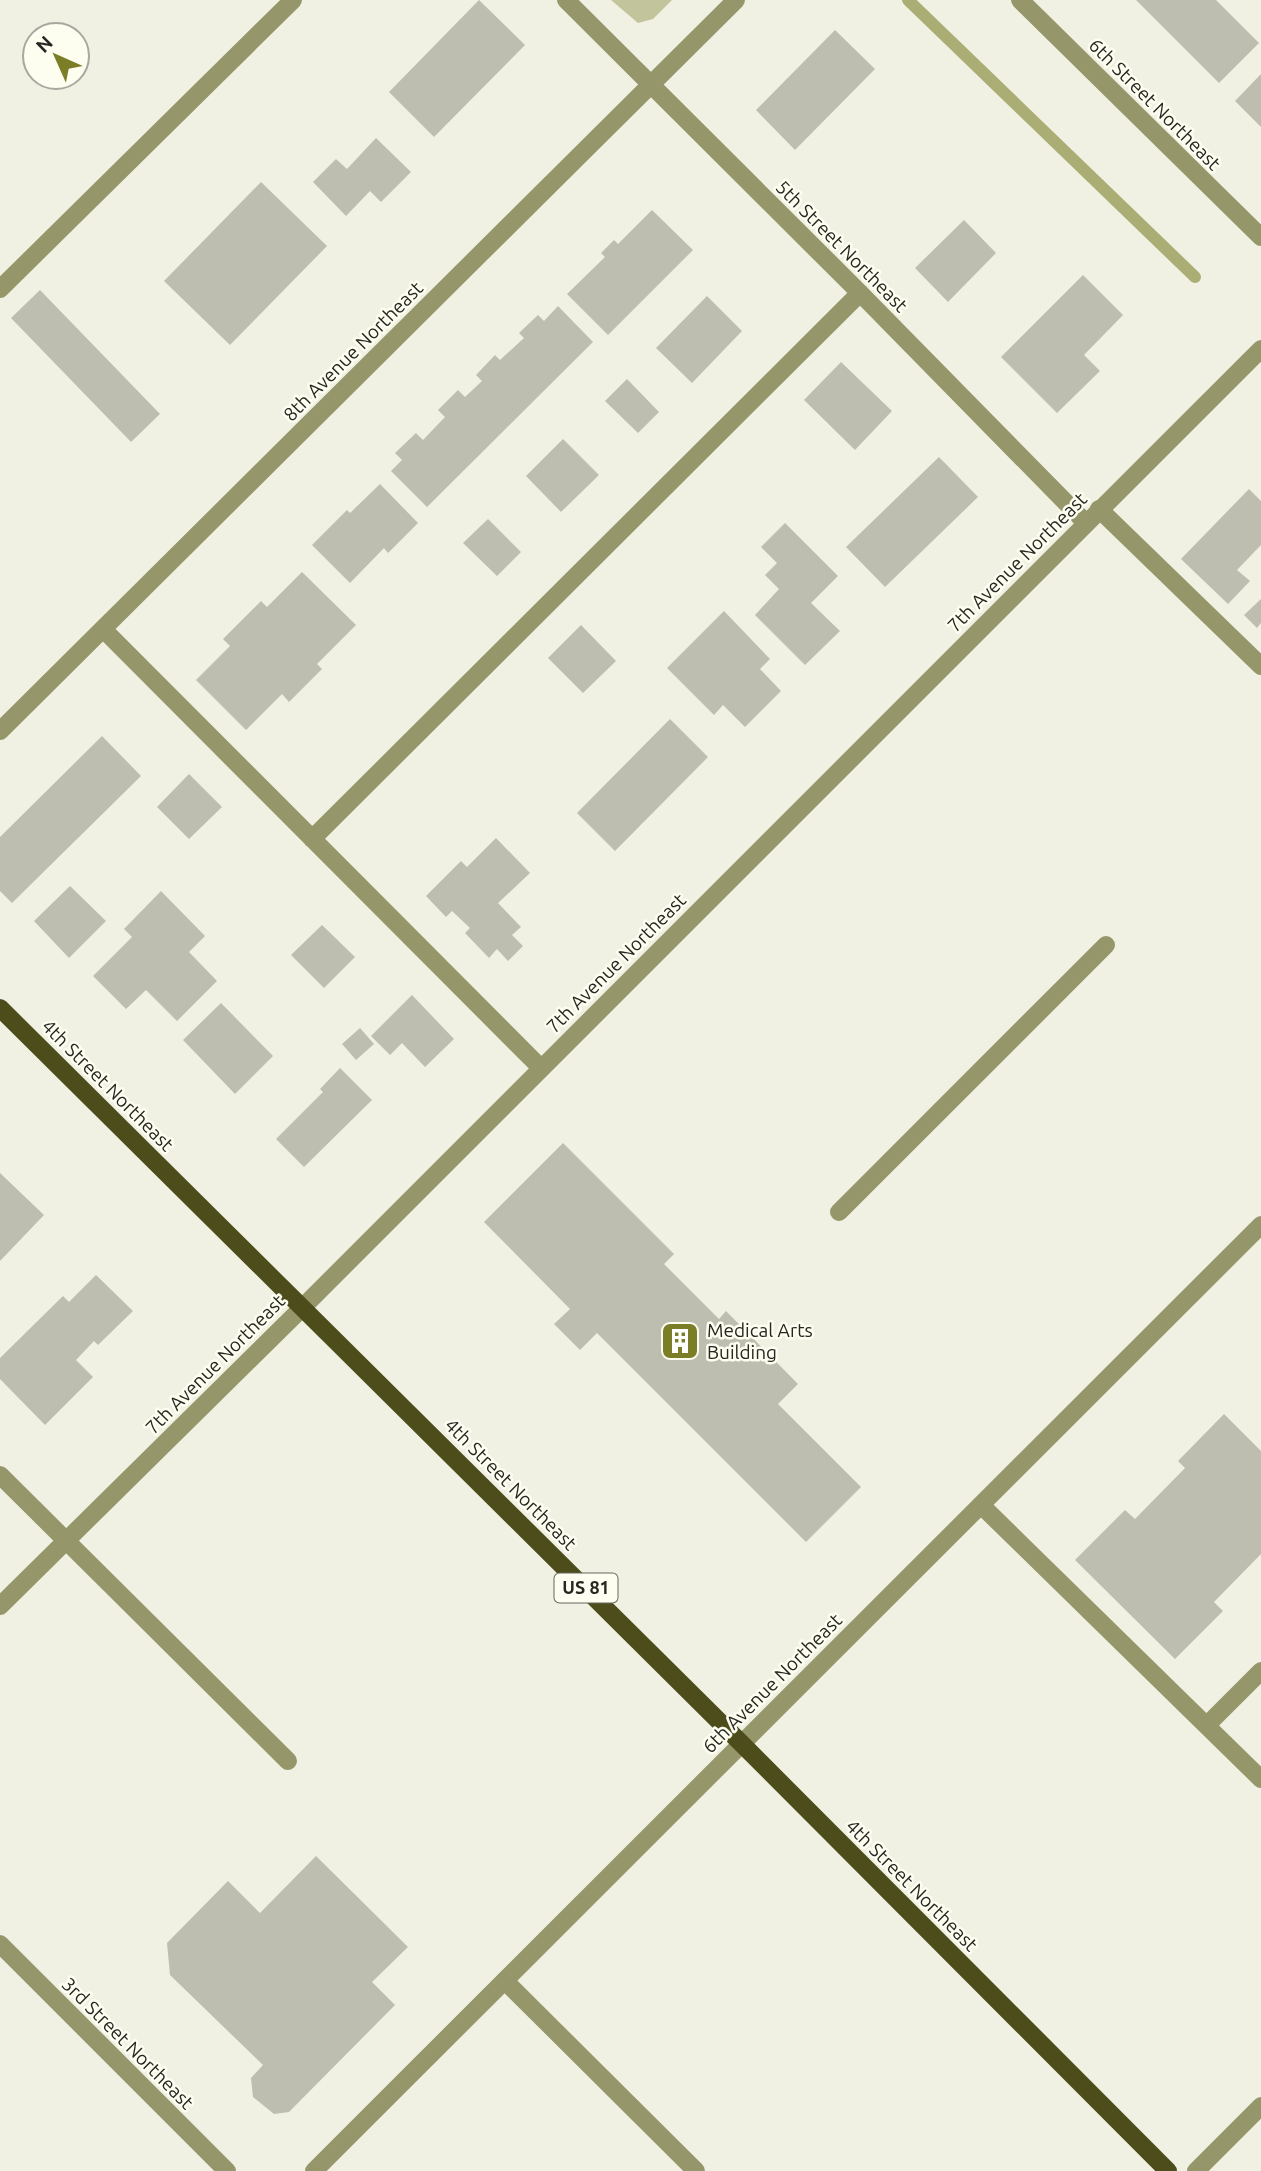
<svg xmlns="http://www.w3.org/2000/svg" width="1261" height="2171" font-family="Ubuntu,sans-serif">
  <style>
    .green { fill: #c2c59c }
    .lines { fill: none; stroke-linecap: round; stroke-linejoin: round }
    .stream { stroke: #aaad74; stroke-width: 12 }
    .building { fill: #bdbeb0 }
    .service { stroke: #95976b; stroke-width: 18 }
    .minor { stroke: #95976b; stroke-width: 18 }
    .primary { stroke: #4c4d1b; stroke-width: 18 }
    .labels { text-anchor: middle; stroke-width: 5; stroke-linejoin: round; paint-order: stroke }
    .shield { fill: #fdfef0; stroke: #666860; stroke-width: 2 }
    .shield-label { font-size: 18px; font-weight: bold; fill: #262722 }
    .street-label { font-size: 19px; fill: #262722; stroke: #fdfef0 }
    .poi-label { font-size: 19px; fill: #262722; stroke: #fdfef0; text-anchor: start }
  </style>
  <rect width="100%" height="100%" fill="#f0f1e3"/>
  <path class="green" d="M 611,0 L 672,0 L 653,19 L 638,23 Z"/>
  <g class="lines">
    <path class="stream" d="M 908,0 L 1195,277"/>
  </g>
  <path class="building" d="M 479,0 L 525,45 L 434,137 L 389,92 Z
    M 1136,0 L 1216,0 L 1259,43 L 1219,83 Z
    M 835,30 L 875,69 L 795,150 L 756,110 Z
    M 1261,74 L 1261,127 L 1235,101 Z
    M 376,138 L 411,172 L 381,202 L 370,191 L 346,216 L 313,182 L 336,159 L 347,169 Z
    M 261,182 L 327,246 L 230,345 L 164,281 Z
    M 652,210 L 693,250 L 608,335 L 567,294 L 605,257 L 601,253 L 614,240 L 618,244 Z
    M 964,220 L 996,253 L 948,302 L 915,268 Z
    M 1083,275 L 1123,315 L 1084,355 L 1100,371 L 1057,413 L 1001,357 Z
    M 40,290 L 160,414 L 131,442 L 11,318 Z
    M 707,296 L 742,331 L 692,383 L 656,348 Z
    M 558,306 L 593,342 L 427,507 L 391,471 L 402,460 L 395,453 L 416,433 L 423,440 L 445,417 L 438,410 L 458,390 L 465,397 L 482,381 L 476,375 L 495,355 L 500,360 L 524,338 L 519,333 L 538,315 L 544,321 Z
    M 841,362 L 892,411 L 855,450 L 804,400 Z
    M 627,379 L 659,412 L 638,433 L 605,401 Z
    M 563,439 L 599,475 L 561,512 L 526,476 Z
    M 939,457 L 978,497 L 885,587 L 846,547 Z
    M 380,484 L 418,523 L 388,553 L 384,548 L 350,583 L 312,545 L 347,510 L 350,513 Z
    M 1249,489 L 1261,501 L 1261,545 L 1237,570 L 1250,581 L 1228,604 L 1181,559 Z
    M 488,519 L 521,552 L 497,576 L 463,543 Z
    M 785,523 L 838,576 L 811,603 L 840,631 L 805,665 L 755,615 L 779,589 L 765,575 L 777,563 L 761,547 Z
    M 302,572 L 356,625 L 317,664 L 322,669 L 289,702 L 282,694 L 246,730 L 196,680 L 230,646 L 223,639 L 261,601 L 267,607 Z
    M 1261,599 L 1261,623 L 1257,628 L 1244,615 Z
    M 724,611 L 770,659 L 760,669 L 781,691 L 745,727 L 723,705 L 714,715 L 667,668 Z
    M 581,625 L 616,661 L 583,693 L 548,658 Z
    M 670,719 L 708,757 L 615,851 L 577,813 Z
    M 102,736 L 141,776 L 12,903 L 0,891 L 0,837 Z
    M 189,774 L 222,807 L 189,839 L 157,807 Z
    M 496,838 L 530,873 L 498,903 L 521,927 L 512,935 L 523,946 L 508,961 L 497,949 L 489,958 L 465,933 L 470,928 L 452,911 L 446,917 L 426,896 L 461,861 L 467,867 Z
    M 70,886 L 106,921 L 69,958 L 34,921 Z
    M 161,891 L 205,936 L 189,952 L 217,981 L 177,1021 L 146,990 L 126,1009 L 93,976 L 132,937 L 124,929 Z
    M 322,925 L 355,957 L 324,988 L 291,955 Z
    M 412,995 L 454,1039 L 425,1067 L 402,1043 L 390,1055 L 371,1036 Z
    M 221,1003 L 273,1056 L 235,1094 L 183,1040 Z
    M 360,1028 L 374,1044 L 356,1060 L 342,1044 Z
    M 340,1068 L 372,1100 L 304,1167 L 276,1139 L 323,1092 L 320,1089 Z
    M 563,1143 L 674,1254 L 664,1264 L 719,1319 L 726,1311 L 798,1384 L 778,1404 L 861,1487 L 806,1542 L 597,1333 L 580,1350 L 554,1324 L 570,1309 L 484,1222 Z
    M 0,1173 L 44,1215 L 0,1261 Z
    M 96,1275 L 133,1311 L 98,1345 L 94,1341 L 76,1360 L 93,1377 L 45,1425 L 0,1379 L 0,1358 L 63,1296 L 69,1302 Z
    M 1224,1414 L 1261,1451 L 1261,1554 L 1214,1602 L 1223,1611 L 1175,1659 L 1075,1560 L 1125,1510 L 1135,1519 L 1185,1468 L 1178,1461 Z
    M 316,1856 L 408,1947 L 372,1982 L 395,2005 L 289,2112 L 274,2114 L 253,2097 L 251,2078 L 263,2065 L 170,1975 L 167,1943 L 228,1881 L 260,1913 Z"/>
  <g class="lines">
    <path class="service" d="M 0,289 L 293,0
      M 1099,509 L 1261,666
      M 103,629 L 541,1068
      M 312,839 L 860,293
      M 839,1212 L 1106,945
      M 0,1475 L 288,1761
      M 981,1505 L 1261,1779
      M 1207,1725 L 1261,1671
      M 505,1981 L 696,2171"/>
    <path class="minor" d="M 566,0 L 860,293 L 1086,523
      M 1020,0 L 1261,237
      M 0,731 L 736,0
      M 0,1606 L 303,1307 L 1261,349
      M 0,1944 L 227,2171
      M 314,2171 L 1261,1225
      M 1196,2171 L 1261,2106"/>
    <path class="primary" d="M 0,1008 L 741,1743 L 1168,2171"/>
  </g>
  <defs>
    <symbol id="building-square" viewBox="-11 -11 22 22"><rect x="-9" y="-9" width="18" height="18" rx="4" fill="#7c7e27" stroke="#fdfef0"/><path d="M-4-6H4V6H1V3H-1V6H-4ZM-2.5-4.3h1.7v1.8h-1.7ZM.8-4.3h1.7v1.8H.8ZM-2.5-1h1.7V.8h-1.7ZM.8-1h1.7V.8H.8Z" fill="#fff"/></symbol>
  </defs>
  <g fill-rule="evenodd">
    <use href="#building-square" x="658" y="1319" width="44" height="44"/>
  </g>
  <g class="labels">
    <rect class="shield" x="554.5" y="1573.5" width="63" height="29" rx="5"/>
    <g class="shield-label">
      <text x="586" y="1594">US 81</text>
    </g>
    <g class="street-label">
      <text transform="translate(1155 104) rotate(45)" y="7">6th Street Northeast</text>
      <text transform="translate(842 246) rotate(45)" y="7">5th Street Northeast</text>
      <text transform="translate(353 351) rotate(-45)" y="7">8th Avenue Northeast</text>
      <text transform="translate(1017 562) rotate(-45)" y="7">7th Avenue Northeast</text>
      <text transform="translate(616 963) rotate(-45)" y="7">7th Avenue Northeast</text>
      <text transform="translate(108 1085) rotate(45)" y="7">4th Street Northeast</text>
      <text transform="translate(215 1364) rotate(-45)" y="7">7th Avenue Northeast</text>
      <text transform="translate(511 1484) rotate(45)" y="7">4th Street Northeast</text>
      <text transform="translate(772 1683) rotate(-45)" y="7">6th Avenue Northeast</text>
      <text transform="translate(912 1885) rotate(45)" y="7">4th Street Northeast</text>
      <text transform="translate(128 2043) rotate(45)" y="7">3rd Street Northeast</text>
    </g>
    <g class="poi-label">
      <text x="707" y="1337">Medical Arts<tspan x="707" dy="22">Building</tspan></text>
    </g>
  </g>
  <g transform="translate(56 56) rotate(315)"><circle r="33" fill="#fdfef0" stroke="#a7a89e" stroke-width="2"/>
  <path d="M0-5L12 26L0 18L-12 26Z" fill="#7c7e27"/>
  <text y="-10" font-size="19" font-weight="bold" text-anchor="middle" fill="#262722">N</text>
  </g>
</svg>
